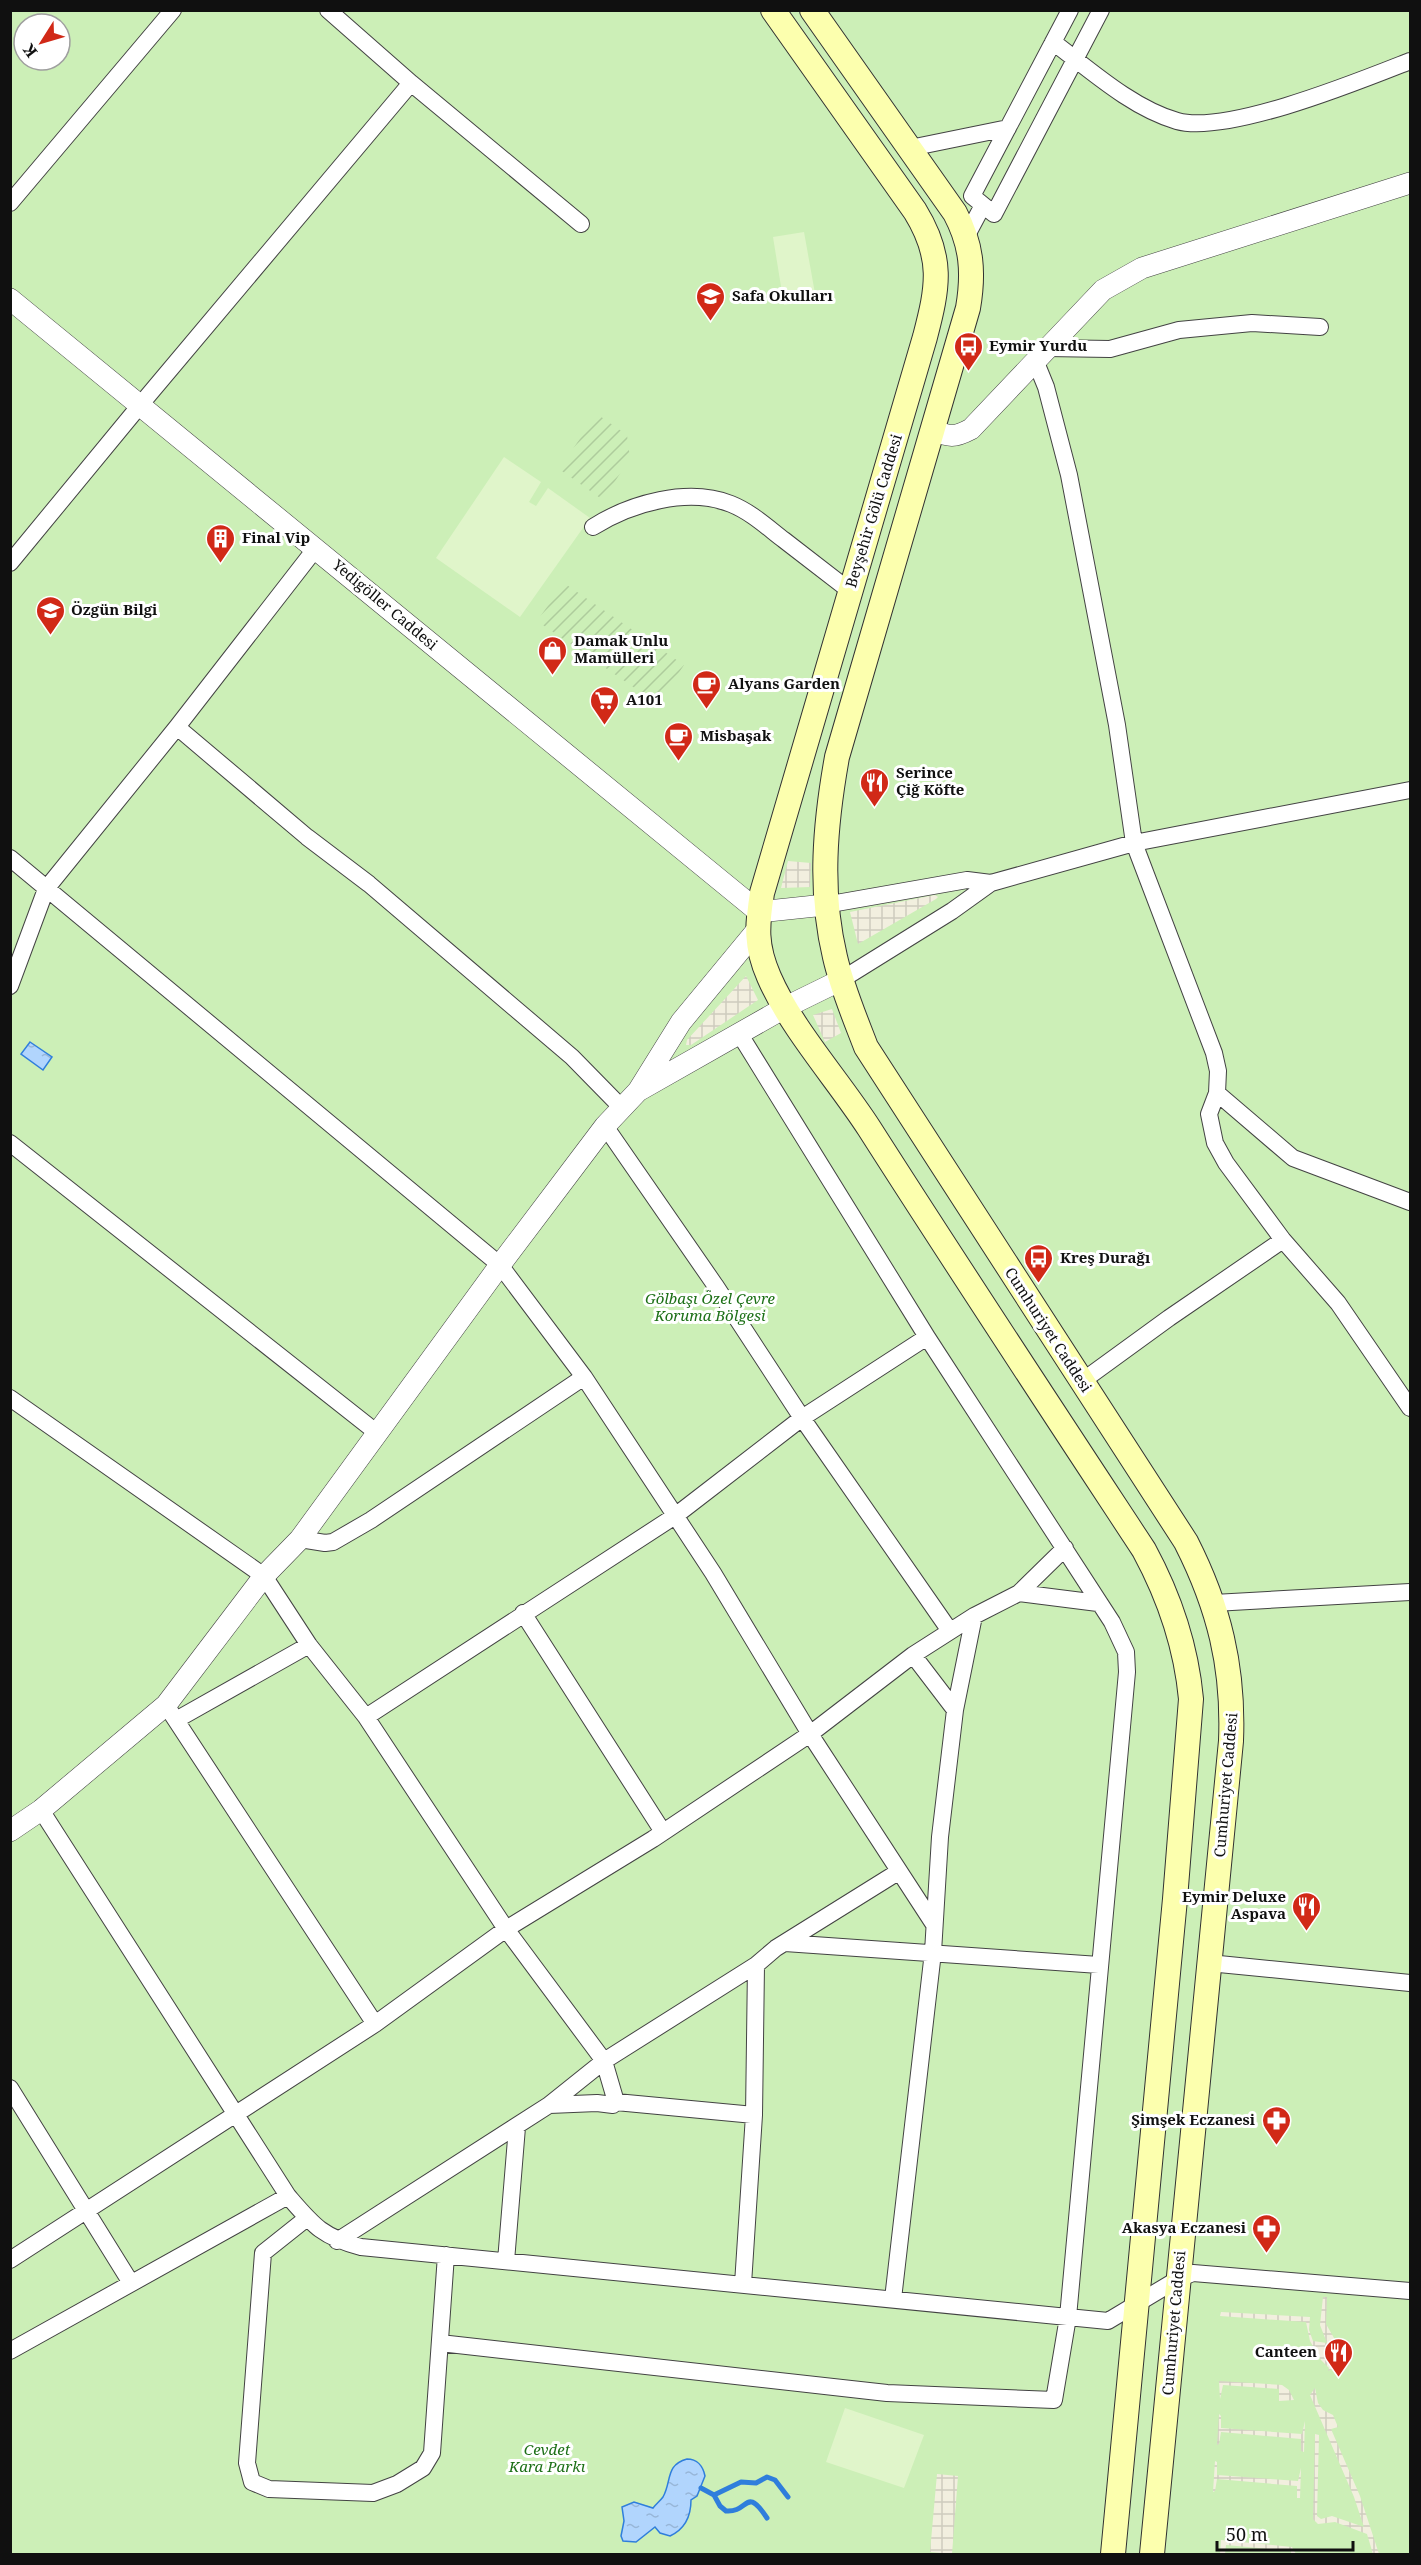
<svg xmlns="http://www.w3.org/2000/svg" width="1421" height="2565" font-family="'Noto Serif',serif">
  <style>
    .park { fill: #ccefb7; fill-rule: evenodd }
    .garden { fill: url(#garden-furrows) }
    .pitch { fill: #e0f5ca }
    .plaza { fill: url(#plaza-grid) }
    .water { fill: url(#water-ripples); stroke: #2f7edc; stroke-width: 1.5 }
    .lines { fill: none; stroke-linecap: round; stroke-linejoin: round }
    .stream { stroke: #2f7edc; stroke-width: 5 }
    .minor-casing { stroke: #434343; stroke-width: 18 }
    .tertiary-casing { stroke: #434343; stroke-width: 22 }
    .secondary-casing { stroke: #323232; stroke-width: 26 }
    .minor { stroke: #fff; stroke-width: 16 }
    .tertiary { stroke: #fff; stroke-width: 21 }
    .secondary { stroke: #fcffae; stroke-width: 24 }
    .labels { text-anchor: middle; stroke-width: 6; stroke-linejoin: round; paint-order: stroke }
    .poi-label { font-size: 15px; font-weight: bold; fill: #101010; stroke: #fff; text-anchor: start }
    .street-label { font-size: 15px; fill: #101010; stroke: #fff }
    .park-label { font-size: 15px; font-style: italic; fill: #1d7017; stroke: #fff }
  </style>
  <defs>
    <pattern id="garden-furrows" width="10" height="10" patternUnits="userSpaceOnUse" patternTransform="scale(1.5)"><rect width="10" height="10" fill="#ccefb7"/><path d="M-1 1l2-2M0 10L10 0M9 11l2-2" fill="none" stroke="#aecc9c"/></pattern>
    <pattern id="plaza-grid" width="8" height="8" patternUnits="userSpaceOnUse" patternTransform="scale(1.5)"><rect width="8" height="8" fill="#f2efdf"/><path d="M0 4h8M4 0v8" fill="none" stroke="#ceccbe"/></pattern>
    <pattern id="water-ripples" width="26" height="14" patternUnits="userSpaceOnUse" patternTransform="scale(1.5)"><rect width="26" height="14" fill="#b1d5fd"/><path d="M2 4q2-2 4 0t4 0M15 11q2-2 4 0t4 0" fill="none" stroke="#97b6d8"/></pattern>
  </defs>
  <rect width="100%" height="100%" fill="#fffef3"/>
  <path class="park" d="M 11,11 L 1410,11 L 1410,2554 L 11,2554 ZM 24,24 L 60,24 L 60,60 L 24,60 Z"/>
  <path class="garden" d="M 597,414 L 627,435 L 630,458 L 603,500 L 559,469 Z
    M 564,583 L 684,665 L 658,704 L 537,621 Z"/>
  <path class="pitch" d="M 804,232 L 816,299 L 784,305 L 773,237 Z
    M 504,457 L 541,482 L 529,502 L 536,506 L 548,488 L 590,518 L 520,617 L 436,558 Z
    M 845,2408 L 924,2435 L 904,2488 L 826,2462 Z"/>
  <path class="plaza" d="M 788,861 L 811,863 L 810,887 L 781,888 Z
    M 935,895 L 938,897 L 936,899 L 858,944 L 850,912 Z
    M 746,976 L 758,1000 L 691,1045 L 686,1045 L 687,1040 Z
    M 832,1009 L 841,1033 L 825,1042 L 813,1015 Z
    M 1323,2297 L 1327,2297 L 1326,2324 L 1334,2338 L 1332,2369 L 1328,2371 L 1329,2368 L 1321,2360 L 1310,2341 L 1306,2322 L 1220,2316 L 1221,2312 L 1310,2317 L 1309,2330 L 1313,2341 L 1327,2343 L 1320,2325 Z
    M 1219,2381 L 1282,2385 L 1289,2390 L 1294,2400 L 1279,2401 L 1279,2389 L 1223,2385 L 1220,2399 Z
    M 1315,2388 L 1318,2403 L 1323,2410 L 1333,2415 L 1338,2427 L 1331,2429 L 1360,2496 L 1379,2554 L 1373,2554 L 1367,2534 L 1335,2522 L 1318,2524 L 1313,2519 L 1315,2434 L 1319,2435 L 1317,2516 L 1321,2519 L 1332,2516 L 1364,2527 L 1354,2497 L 1310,2395 Z
    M 1219,2414 L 1221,2416 L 1221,2428 L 1302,2434 L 1305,2421 L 1304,2452 L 1301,2451 L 1301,2439 L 1221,2432 L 1219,2444 L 1217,2445 Z
    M 1215,2461 L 1217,2462 L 1217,2475 L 1298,2481 L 1301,2468 L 1300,2498 L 1297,2498 L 1297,2486 L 1217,2479 L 1215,2491 L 1213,2492 Z
    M 937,2474 L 958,2476 L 952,2554 L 930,2552 Z
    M 1221,2540 L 1292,2547 L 1296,2554 L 1292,2554 L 1290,2551 L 1226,2545 L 1225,2554 L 1220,2554 Z"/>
  <path class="water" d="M 30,1042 L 52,1057 L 43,1070 L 21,1054 Z
    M 687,2459 C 697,2459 703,2466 705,2476 L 697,2496 L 691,2500 C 691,2517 685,2529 670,2536 L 660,2533 L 655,2527 L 636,2542 L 623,2541 L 621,2536 L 624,2521 L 622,2507 L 634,2502 L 653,2508 C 656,2504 660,2501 663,2497 C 672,2481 665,2465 687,2459 Z"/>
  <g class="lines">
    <path class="stream" d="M 701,2488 L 714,2495 L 720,2506 L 726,2511 C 749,2513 745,2485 767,2518
      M 714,2495 L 741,2482 L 756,2483 L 767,2477 L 775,2480 L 788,2497"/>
    <defs>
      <path id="minor" d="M 328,10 L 411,83 L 581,224
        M 1070,10 L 972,196 L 994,214 L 1101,10
        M 1053,42 C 1090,70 1132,108 1177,121 C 1227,135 1359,81 1410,61
        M 910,148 L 1008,128
        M 10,203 L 173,10
        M 966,237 L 983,205
        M 1047,348 L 1110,349 L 1179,330 L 1252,323 L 1320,327
        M 1035,360 L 1046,387 L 1069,475 L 1117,725 L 1134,843 L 1214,1053 L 1218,1071 L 1217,1093 L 1209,1114 L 1215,1143 L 1226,1163 L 1283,1240 L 1338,1303 L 1410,1408
        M 593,527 C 631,503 688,487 731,504 C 751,512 767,527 784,540 C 806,557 828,574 850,591
        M 10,563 L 141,404 L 411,83
        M 177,727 L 307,837 L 369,884 L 572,1057 L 622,1108
        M 10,858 L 500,1265 L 584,1377 L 713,1573 L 810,1734 L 933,1923
        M 825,905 L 967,880 L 991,883
        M 841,980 L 952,911 L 991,883 L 1134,843 L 1410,790
        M 10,986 L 46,889 L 177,727 L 316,548
        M 1217,1093 L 1293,1158 L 1410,1202
        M 605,1126 L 715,1285 L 802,1418 L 950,1631
        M 10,1143 L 376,1432
        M 1081,1382 L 1169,1318 L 1283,1240
        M 10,1398 L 264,1576 L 309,1645 L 366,1717 L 506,1929 L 604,2061 L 616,2102
        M 300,1539 L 325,1543 L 333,1542 L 371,1520 L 584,1377
        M 1019,1593 L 1098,1603
        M 1214,1603 L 1410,1592
        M 523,1613 L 663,1832
        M 913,1655 L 955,1710
        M 166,1705 L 375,2024
        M 366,1717 L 675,1516 L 802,1418 L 927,1337
        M 176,1720 L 309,1645
        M 41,1810 L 288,2196 C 313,2225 322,2237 361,2247 L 1108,2321 L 1178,2279 L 1193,2273 L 1410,2291
        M 785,1943 L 1099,1965
        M 1209,1963 L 1410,1983
        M 10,2088 L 131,2283
        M 549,2105 L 597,2103 L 613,2105 L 616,2102 L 754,2115
        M 307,2218 L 263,2253 L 247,2463 L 252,2482 L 269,2489 L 373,2493 L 397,2484 L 423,2468 L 432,2453 L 446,2255
        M 337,2241 L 549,2105 L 604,2061 L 756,1965 L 776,1948 L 898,1872
        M 10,2260 L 375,2024 L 506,1929 L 653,1839 L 810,1734 L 913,1655 L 974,1616 L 1019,1593 L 1065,1548
        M 506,2261 L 517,2127
        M 743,2284 L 754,2115 L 756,1965
        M 893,2299 L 933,1952 L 940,1837 L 955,1710 L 974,1616
        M 440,2343 L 887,2393 L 1054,2400 L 1068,2317 L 1127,1672 L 1126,1652 L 1112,1622 L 927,1337 L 739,1033
        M 10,2351 L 288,2196"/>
      <path id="tertiary" d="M 10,299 L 759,912 L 825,905
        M 932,430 C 950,437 954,438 971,429 L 1103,290 L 1142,268 L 1410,183
        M 638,1091 L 786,1007 L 841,980
        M 10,1831 L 41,1810 L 166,1705 L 264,1576 L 300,1539 L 500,1265 L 605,1126 L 638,1091 L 681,1022 L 757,930"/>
      <path id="secondary" d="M 773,10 L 915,211 C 944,258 938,287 925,337 L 762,893 C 757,926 755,945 769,977 C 791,1028 838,1080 869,1128 C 959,1269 1052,1410 1144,1550 C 1170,1598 1186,1645 1191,1699 L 1175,1899 L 1113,2554
        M 812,10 L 955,213 C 972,245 974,273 968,308 L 837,757 C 825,824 819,890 835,957 C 842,988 855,1018 866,1047 L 1186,1542 C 1219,1607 1234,1667 1231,1741 L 1152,2554"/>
    </defs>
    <use href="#minor" class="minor-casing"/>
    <use href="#tertiary" class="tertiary-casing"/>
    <use href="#secondary" class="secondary-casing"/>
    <use href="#minor" class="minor"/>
    <use href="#tertiary" class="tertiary"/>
    <use href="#secondary" class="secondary"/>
  </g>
  <defs>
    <symbol id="school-pin" viewBox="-11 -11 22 30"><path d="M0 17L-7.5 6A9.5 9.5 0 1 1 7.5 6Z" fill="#d12917" stroke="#fff"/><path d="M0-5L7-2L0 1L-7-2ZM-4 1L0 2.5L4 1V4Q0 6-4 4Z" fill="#fff"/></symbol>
    <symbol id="bus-pin" viewBox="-11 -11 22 30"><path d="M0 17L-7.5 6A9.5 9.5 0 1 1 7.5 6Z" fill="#d12917" stroke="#fff"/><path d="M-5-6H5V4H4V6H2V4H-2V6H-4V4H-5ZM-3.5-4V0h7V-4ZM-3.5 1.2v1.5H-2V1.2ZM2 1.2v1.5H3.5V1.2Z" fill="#fff"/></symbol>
    <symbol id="building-pin" viewBox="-11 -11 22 30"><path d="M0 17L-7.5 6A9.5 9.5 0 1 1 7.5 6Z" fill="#d12917" stroke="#fff"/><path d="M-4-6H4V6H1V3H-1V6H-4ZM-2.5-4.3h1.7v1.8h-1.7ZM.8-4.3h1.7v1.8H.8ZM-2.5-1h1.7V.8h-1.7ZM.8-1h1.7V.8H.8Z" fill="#fff"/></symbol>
    <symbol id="shop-pin" viewBox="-11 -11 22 30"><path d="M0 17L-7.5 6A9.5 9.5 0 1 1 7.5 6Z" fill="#d12917" stroke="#fff"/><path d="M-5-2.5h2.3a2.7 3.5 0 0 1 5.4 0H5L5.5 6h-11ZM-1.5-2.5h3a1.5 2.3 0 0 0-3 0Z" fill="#fff"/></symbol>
    <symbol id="cafe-pin" viewBox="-11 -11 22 30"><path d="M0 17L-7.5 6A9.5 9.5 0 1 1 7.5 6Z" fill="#d12917" stroke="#fff"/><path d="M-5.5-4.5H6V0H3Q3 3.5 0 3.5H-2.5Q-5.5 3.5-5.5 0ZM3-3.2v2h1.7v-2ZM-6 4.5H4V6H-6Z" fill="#fff"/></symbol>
    <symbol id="supermarket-pin" viewBox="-11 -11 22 30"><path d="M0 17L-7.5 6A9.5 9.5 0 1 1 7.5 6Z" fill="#d12917" stroke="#fff"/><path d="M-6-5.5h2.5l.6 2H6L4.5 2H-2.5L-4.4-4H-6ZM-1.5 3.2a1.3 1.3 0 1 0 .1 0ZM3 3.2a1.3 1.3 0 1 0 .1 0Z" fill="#fff"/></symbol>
    <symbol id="restaurant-pin" viewBox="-11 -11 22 30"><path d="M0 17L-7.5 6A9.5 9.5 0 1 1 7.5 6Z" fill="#d12917" stroke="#fff"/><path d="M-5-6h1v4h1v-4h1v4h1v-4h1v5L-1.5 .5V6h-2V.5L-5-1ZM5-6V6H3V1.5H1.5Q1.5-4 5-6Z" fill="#fff"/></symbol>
    <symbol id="pharmacy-pin" viewBox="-11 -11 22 30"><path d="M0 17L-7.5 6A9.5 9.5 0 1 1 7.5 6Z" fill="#d12917" stroke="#fff"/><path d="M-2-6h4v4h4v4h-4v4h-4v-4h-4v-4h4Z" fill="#fff"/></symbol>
  </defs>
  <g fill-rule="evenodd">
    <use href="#school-pin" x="694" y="280" width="33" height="45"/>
    <use href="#bus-pin" x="952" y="330" width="33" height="45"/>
    <use href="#building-pin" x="204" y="522" width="33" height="45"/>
    <use href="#school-pin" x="34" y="594" width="33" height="45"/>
    <use href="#shop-pin" x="536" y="634" width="33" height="45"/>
    <use href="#cafe-pin" x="690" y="668" width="33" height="45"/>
    <use href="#supermarket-pin" x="588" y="684" width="33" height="45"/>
    <use href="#cafe-pin" x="662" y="720" width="33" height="45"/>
    <use href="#restaurant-pin" x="858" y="766" width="33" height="45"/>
    <use href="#bus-pin" x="1022" y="1242" width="33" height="45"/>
    <use href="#restaurant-pin" x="1290" y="1890" width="33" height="45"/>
    <use href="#pharmacy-pin" x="1260" y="2104" width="33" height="45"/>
    <use href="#pharmacy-pin" x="1250" y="2212" width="33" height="45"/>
    <use href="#restaurant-pin" x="1322" y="2336" width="33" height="45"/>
  </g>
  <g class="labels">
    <g class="poi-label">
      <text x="732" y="301">Safa Okulları</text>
      <text x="989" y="351">Eymir Yurdu</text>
      <text x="242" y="543">Final Vip</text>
      <text x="71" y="615">Özgün Bilgi</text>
      <text x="574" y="646">Damak Unlu<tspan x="574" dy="17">Mamülleri</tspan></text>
      <text x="728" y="689">Alyans Garden</text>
      <text x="626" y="705">A101</text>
      <text x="700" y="741">Misbaşak</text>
      <text x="896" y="778">Serince<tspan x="896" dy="17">Çiğ Köfte</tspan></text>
      <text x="1060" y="1263">Kreş Durağı</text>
      <text x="1286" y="1902" text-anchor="end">Eymir Deluxe<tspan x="1286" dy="17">Aspava</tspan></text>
      <text x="1255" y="2125" text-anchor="end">Şimşek Eczanesi</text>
      <text x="1246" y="2233" text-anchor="end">Akasya Eczanesi</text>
      <text x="1317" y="2357" text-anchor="end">Canteen</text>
    </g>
    <g class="street-label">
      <text transform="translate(874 511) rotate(-73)" y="5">Beyşehir Gölü Caddesi</text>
      <text transform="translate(385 605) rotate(40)" y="5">Yedigöller Caddesi</text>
      <text transform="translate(1048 1330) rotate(57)" y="5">Cumhuriyet Caddesi</text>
      <text transform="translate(1226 1785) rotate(-85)" y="5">Cumhuriyet Caddesi</text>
      <text transform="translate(1174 2323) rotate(-85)" y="5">Cumhuriyet Caddesi</text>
    </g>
    <g class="park-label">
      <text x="710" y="1304">Gölbaşı Özel Çevre<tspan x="710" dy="17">Koruma Bölgesi</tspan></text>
      <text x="547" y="2455">Cevdet<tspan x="547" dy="17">Kara Parkı</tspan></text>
    </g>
  </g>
  <rect width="1421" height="2565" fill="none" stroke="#101010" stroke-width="24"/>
  <g transform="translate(42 42) rotate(233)"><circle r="28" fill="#ffffff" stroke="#9f9f9f" stroke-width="1.5"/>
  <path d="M0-4.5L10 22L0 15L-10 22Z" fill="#d12917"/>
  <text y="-9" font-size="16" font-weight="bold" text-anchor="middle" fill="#101010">K</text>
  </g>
  <path d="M1217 2541v9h136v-9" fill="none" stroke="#101010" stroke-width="3"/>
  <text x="1226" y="2541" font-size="18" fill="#101010" stroke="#ffffff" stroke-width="4.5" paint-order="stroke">50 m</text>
</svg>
